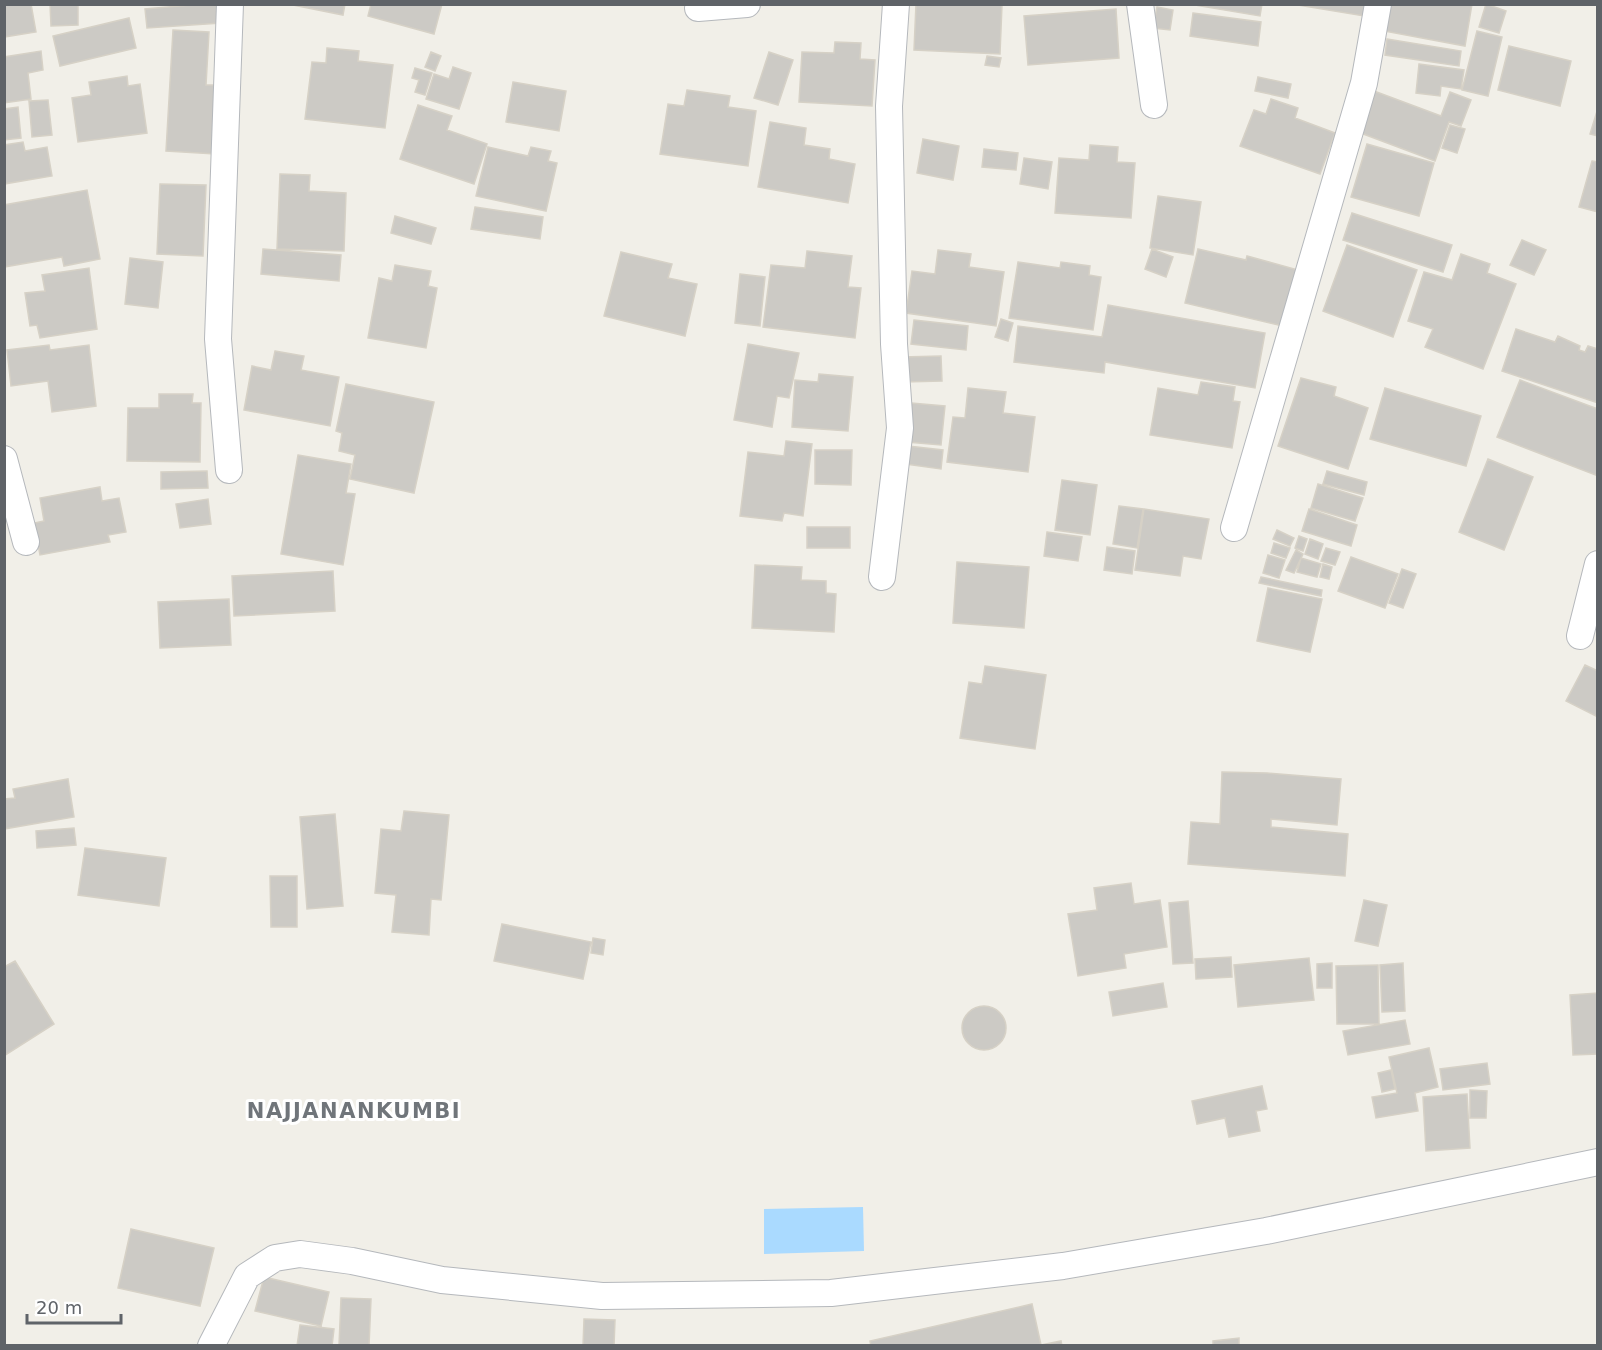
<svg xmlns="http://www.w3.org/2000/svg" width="1602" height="1350" font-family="'DejaVu Sans',sans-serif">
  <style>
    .water { fill: #aadaff }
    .building { fill: #cccac5; stroke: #d6d1c6; stroke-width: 1.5 }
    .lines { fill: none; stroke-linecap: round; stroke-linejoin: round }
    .minor-casing { stroke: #b5b8bc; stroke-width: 28 }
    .minor { stroke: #fff; stroke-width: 26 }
    .labels { text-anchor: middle; stroke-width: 6; stroke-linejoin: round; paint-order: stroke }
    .district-label { font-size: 21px; font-weight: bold; letter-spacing: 1.5px; fill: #70757a; stroke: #fff }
  </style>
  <rect width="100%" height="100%" fill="#f1efe8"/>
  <path class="water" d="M 863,1207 L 864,1251 L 764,1254 L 764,1209 Z"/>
  <path class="building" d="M 4,4 L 31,4 L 36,32 L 4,37 Z
    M 50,4 L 78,4 L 78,25 L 51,26 Z
    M 202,4 L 220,4 L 221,23 L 147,28 L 145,9 Z
    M 288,4 L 345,4 L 343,15 Z
    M 371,4 L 442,4 L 434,34 L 368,16 Z
    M 916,4 L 1002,5 L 1000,54 L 914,50 Z
    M 1189,4 L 1262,4 L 1260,16 Z
    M 1292,4 L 1372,4 L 1370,17 Z
    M 1389,4 L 1472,4 L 1465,46 L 1384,31 Z
    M 1486,4 L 1506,11 L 1499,33 L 1479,27 Z
    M 1157,7 L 1173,10 L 1170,30 L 1153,28 Z
    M 1116,9 L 1119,58 L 1028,65 L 1024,16 Z
    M 1193,13 L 1261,22 L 1258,46 L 1190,36 Z
    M 129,18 L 136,48 L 60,66 L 53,36 Z
    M 173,30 L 209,32 L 206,85 L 219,85 L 215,154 L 166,151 Z
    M 1477,31 L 1502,37 L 1488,96 L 1462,90 Z
    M 1387,39 L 1461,51 L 1459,66 L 1385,55 Z
    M 835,42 L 861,43 L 860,59 L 875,60 L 872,106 L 799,102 L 802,52 L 834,53 Z
    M 1509,46 L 1571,61 L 1560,106 L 1498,90 Z
    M 327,48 L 359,51 L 358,61 L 393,65 L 385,128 L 305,119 L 312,62 L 326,63 Z
    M 41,51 L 43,70 L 28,73 L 31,99 L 4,103 L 4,57 Z
    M 431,52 L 441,56 L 435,71 L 425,67 Z
    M 769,52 L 793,60 L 778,105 L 754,98 Z
    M 987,56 L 1001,58 L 999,67 L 985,65 Z
    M 1419,64 L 1464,70 L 1461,89 L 1441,86 L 1440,96 L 1416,93 Z
    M 453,67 L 471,73 L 459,109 L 426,99 L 434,74 L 449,79 Z
    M 415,68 L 432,73 L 425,95 L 415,92 L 419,80 L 412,78 Z
    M 127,76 L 128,86 L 140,84 L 147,133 L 78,142 L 72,98 L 91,95 L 89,82 Z
    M 1258,77 L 1291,84 L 1288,98 L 1255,91 Z
    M 513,82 L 566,91 L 559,131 L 506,122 Z
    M 687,90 L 730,96 L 728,107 L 756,111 L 748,166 L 660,154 L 668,104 L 684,106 Z
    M 1374,91 L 1441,116 L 1450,92 L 1471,100 L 1461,126 L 1449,122 L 1435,161 L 1358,132 Z
    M 1271,99 L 1298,108 L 1295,118 L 1335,133 L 1320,174 L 1240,146 L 1254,110 L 1266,114 Z
    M 48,100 L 52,135 L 32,137 L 29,101 Z
    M 418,105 L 452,116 L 447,130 L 487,144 L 474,184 L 400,159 Z
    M 18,107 L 21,138 L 4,140 L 4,109 Z
    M 1598,108 L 1598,136 L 1590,134 Z
    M 770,122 L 806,128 L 804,145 L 830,149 L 829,159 L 855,164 L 848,203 L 758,187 Z
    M 1450,125 L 1465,129 L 1457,153 L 1442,148 Z
    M 923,139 L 959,146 L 953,180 L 917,173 Z
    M 23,142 L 25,151 L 47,147 L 52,176 L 4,184 L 4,145 Z
    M 1367,144 L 1434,163 L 1419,216 L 1351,197 Z
    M 1090,145 L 1118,147 L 1117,162 L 1135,163 L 1131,218 L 1055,213 L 1059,158 L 1089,160 Z
    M 488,147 L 528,156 L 531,147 L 551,151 L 548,161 L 557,163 L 546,211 L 476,196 Z
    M 984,149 L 1018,153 L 1016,170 L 982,167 Z
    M 1024,158 L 1052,162 L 1048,189 L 1020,184 Z
    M 1592,161 L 1598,162 L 1598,212 L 1579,207 Z
    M 280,174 L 310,175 L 309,191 L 346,193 L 344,251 L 277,249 Z
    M 160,184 L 206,185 L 203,256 L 157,254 Z
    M 87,190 L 100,259 L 64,266 L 62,257 L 4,267 L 4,205 Z
    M 1158,196 L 1201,202 L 1193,255 L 1150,248 Z
    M 475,207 L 543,217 L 540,239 L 471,229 Z
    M 1352,213 L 1452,245 L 1443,272 L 1343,240 Z
    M 395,216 L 436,228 L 431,244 L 391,233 Z
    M 1522,240 L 1546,250 L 1534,275 L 1510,265 Z
    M 1347,245 L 1417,270 L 1393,337 L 1323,311 Z
    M 263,249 L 341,255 L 339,281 L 261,274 Z
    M 1152,249 L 1173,257 L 1166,277 L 1145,269 Z
    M 1198,249 L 1246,260 L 1247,256 L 1298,270 L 1283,326 L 1185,303 Z
    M 938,250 L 971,254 L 969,267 L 1004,272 L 996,326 L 906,313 L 912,271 L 935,274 Z
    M 807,251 L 852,256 L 848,287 L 861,288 L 855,338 L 763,327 L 771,265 L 805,268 Z
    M 621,252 L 672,264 L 668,278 L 697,284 L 685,336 L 604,316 Z
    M 1461,254 L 1490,264 L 1487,273 L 1516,284 L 1483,369 L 1425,347 L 1433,329 L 1408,321 L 1424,272 L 1452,280 Z
    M 130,258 L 163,262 L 158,308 L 125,304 Z
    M 1018,262 L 1060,268 L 1061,262 L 1090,266 L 1089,275 L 1101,277 L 1093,330 L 1009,318 Z
    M 395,265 L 431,271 L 428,286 L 437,288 L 426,348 L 368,338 L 379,278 L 392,281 Z
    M 89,268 L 97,329 L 40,338 L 37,325 L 30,326 L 25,293 L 45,291 L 42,275 Z
    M 740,274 L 765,277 L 760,326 L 735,323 Z
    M 1108,305 L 1265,333 L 1255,388 L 1105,362 L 1104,373 L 1014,362 L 1018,326 L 1102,337 Z
    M 1001,319 L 1013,323 L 1008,341 L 995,337 Z
    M 914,320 L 968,326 L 966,350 L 911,344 Z
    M 1516,329 L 1555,342 L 1558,336 L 1580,346 L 1579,350 L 1585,352 L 1588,346 L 1598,349 L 1598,403 L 1502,371 Z
    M 748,344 L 799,353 L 789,398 L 777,396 L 772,427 L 734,420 Z
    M 49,345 L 50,350 L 89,345 L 96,406 L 52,412 L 48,381 L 11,386 L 7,350 Z
    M 275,351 L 304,356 L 301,370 L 339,377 L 330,426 L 244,410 L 252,366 L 271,370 Z
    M 941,356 L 942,381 L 904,382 L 902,357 Z
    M 819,374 L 853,377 L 848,431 L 792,427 L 795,380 L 818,382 Z
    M 1301,378 L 1336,387 L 1334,396 L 1368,408 L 1348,469 L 1278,446 Z
    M 1520,380 L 1598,409 L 1598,476 L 1497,437 Z
    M 1201,382 L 1235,387 L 1233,401 L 1240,402 L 1232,448 L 1150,435 L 1158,388 L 1198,395 Z
    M 346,384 L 434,402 L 414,493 L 350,479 L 355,455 L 339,451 L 342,433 L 336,431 Z
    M 968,388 L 1006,392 L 1003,413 L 1035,417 L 1028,472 L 947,462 L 953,417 L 965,418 Z
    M 1385,388 L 1481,416 L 1466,466 L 1370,439 Z
    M 159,394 L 193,394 L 192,403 L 201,403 L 200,462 L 127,461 L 128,408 L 159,408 Z
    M 911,403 L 945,406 L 941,445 L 907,442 Z
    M 786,441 L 812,444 L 803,516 L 784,513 L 782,521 L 740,516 L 748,452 L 784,456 Z
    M 908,446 L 943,450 L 941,469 L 906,464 Z
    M 815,450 L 852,450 L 851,485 L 815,484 Z
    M 298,455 L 351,464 L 346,493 L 355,494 L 343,565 L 281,554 Z
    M 1488,459 L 1533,477 L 1504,550 L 1459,532 Z
    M 207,471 L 208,488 L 161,489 L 161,472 Z
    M 1327,471 L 1367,482 L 1364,495 L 1323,484 Z
    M 1062,480 L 1097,485 L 1090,535 L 1055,530 Z
    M 1318,484 L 1363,498 L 1355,521 L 1311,508 Z
    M 100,487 L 102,501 L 119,498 L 126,532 L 108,535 L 110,542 L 40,555 L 34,523 L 44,521 L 40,498 Z
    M 208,499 L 211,524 L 180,528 L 176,504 Z
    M 1119,506 L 1143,509 L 1137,548 L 1113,544 Z
    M 1144,509 L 1209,519 L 1201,559 L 1183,556 L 1180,576 L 1135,570 Z
    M 1309,509 L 1357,525 L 1351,546 L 1302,531 Z
    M 807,527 L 850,527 L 850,548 L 807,548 Z
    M 1277,530 L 1294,538 L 1290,546 L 1273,539 Z
    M 1047,532 L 1082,537 L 1078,561 L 1044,556 Z
    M 1299,536 L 1307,539 L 1303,551 L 1295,548 Z
    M 1310,539 L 1323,544 L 1318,559 L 1305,554 Z
    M 1274,543 L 1290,548 L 1286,558 L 1271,553 Z
    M 1107,547 L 1135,551 L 1132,574 L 1104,570 Z
    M 1326,548 L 1340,552 L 1335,565 L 1321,561 Z
    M 1296,550 L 1303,554 L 1294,573 L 1286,570 Z
    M 1268,555 L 1285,560 L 1279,578 L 1263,573 Z
    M 1351,557 L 1398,574 L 1385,608 L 1338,591 Z
    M 1301,558 L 1321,564 L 1317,577 L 1297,572 Z
    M 957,562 L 1029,567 L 1024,628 L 953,623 Z
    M 1323,564 L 1332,567 L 1329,579 L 1320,577 Z
    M 755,565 L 802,567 L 801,580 L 826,581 L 826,593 L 836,594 L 834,632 L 752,628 Z
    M 1402,569 L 1416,574 L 1403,608 L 1389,603 Z
    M 333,571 L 335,611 L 234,616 L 232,576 Z
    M 1261,577 L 1322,590 L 1321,596 L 1259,583 Z
    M 1268,588 L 1322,599 L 1310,652 L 1257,641 Z
    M 229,599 L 231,645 L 160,648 L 158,602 Z
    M 1585,665 L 1598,671 L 1598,717 L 1566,701 Z
    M 985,666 L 1046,675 L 1035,749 L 960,738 L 969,682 L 982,684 Z
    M 1222,772 L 1267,773 L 1341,779 L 1337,825 L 1271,819 L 1271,827 L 1348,834 L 1345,876 L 1188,864 L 1191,822 L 1220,824 Z
    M 68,779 L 74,817 L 4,829 L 4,799 L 15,798 L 13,789 Z
    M 404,811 L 449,815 L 441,900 L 431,899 L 429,935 L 392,932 L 396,895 L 375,893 L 381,829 L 401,831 Z
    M 335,814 L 343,906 L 307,909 L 300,817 Z
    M 74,828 L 76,845 L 37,848 L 36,831 Z
    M 85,848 L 166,858 L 159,906 L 78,895 Z
    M 270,876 L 297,876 L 297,927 L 271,927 Z
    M 1131,883 L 1134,904 L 1160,900 L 1167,947 L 1124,954 L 1126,968 L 1078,976 L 1068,914 L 1097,910 L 1094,888 Z
    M 1364,900 L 1387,905 L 1378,946 L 1355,941 Z
    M 1188,901 L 1193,963 L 1173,964 L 1169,903 Z
    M 502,924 L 591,942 L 583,979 L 494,961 Z
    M 593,938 L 605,940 L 603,955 L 591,953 Z
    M 1231,957 L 1232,977 L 1196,979 L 1195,959 Z
    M 1309,958 L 1314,1000 L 1238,1007 L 1234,965 Z
    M 15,961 L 54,1024 L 4,1056 L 4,967 Z
    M 1332,963 L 1332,988 L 1317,988 L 1317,964 Z
    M 1403,963 L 1405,1011 L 1382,1012 L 1380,965 Z
    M 1378,965 L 1379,1024 L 1337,1024 L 1336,966 Z
    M 1163,983 L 1167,1007 L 1113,1016 L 1109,992 Z
    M 1598,993 L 1598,1054 L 1573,1055 L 1570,995 Z
    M962 1028a22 22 0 1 1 44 0a22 22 0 1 1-44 0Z
    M 1405,1020 L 1410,1044 L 1348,1055 L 1343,1031 Z
    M 1429,1048 L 1438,1087 L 1415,1093 L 1418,1111 L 1376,1118 L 1372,1097 L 1397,1093 L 1389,1057 Z
    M 1487,1063 L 1490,1084 L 1443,1090 L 1440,1069 Z
    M 1391,1070 L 1395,1089 L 1382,1092 L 1378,1073 Z
    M 1262,1086 L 1267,1109 L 1256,1111 L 1260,1131 L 1229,1137 L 1225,1118 L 1197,1124 L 1192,1101 Z
    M 1470,1090 L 1487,1091 L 1486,1118 L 1470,1118 Z
    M 1467,1094 L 1470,1148 L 1426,1151 L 1423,1097 Z
    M 131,1229 L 214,1248 L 200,1306 L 118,1288 Z
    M 264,1277 L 329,1292 L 321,1326 L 255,1311 Z
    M 341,1298 L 371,1299 L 369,1346 L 339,1346 Z
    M 1032,1304 L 1041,1345 L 1061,1341 L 1062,1346 L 871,1346 L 870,1341 Z
    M 584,1319 L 615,1320 L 614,1346 L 583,1346 Z
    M 300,1325 L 334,1329 L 332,1346 L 297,1346 Z
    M 1239,1338 L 1239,1346 L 1213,1346 L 1213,1341 Z"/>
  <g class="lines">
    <defs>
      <path id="minor" d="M 1140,4 L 1154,105
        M 698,8 L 747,4
        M 4,459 L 26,542
        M 229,470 L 218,339 L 230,4
        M 1234,528 L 1364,83 L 1378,4
        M 882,577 L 900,428 L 894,344 L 889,106 L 896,4
        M 1580,636 L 1598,564
        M 211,1346 L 247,1276 L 275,1258 L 300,1254 L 352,1261 L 442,1280 L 602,1296 L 831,1293 L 1063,1266 L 1266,1231 L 1598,1162"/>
    </defs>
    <use href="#minor" class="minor-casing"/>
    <use href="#minor" class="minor"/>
  </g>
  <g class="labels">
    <g class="district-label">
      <text x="354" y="1118">NAJJANANKUMBI</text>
    </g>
  </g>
  <rect width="1602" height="1350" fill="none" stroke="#5f6368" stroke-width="12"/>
  <path d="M27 1314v9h94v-9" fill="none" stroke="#5f6368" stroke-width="3"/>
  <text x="36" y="1314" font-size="18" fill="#5f6368" stroke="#ffffff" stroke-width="4.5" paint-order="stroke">20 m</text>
</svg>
